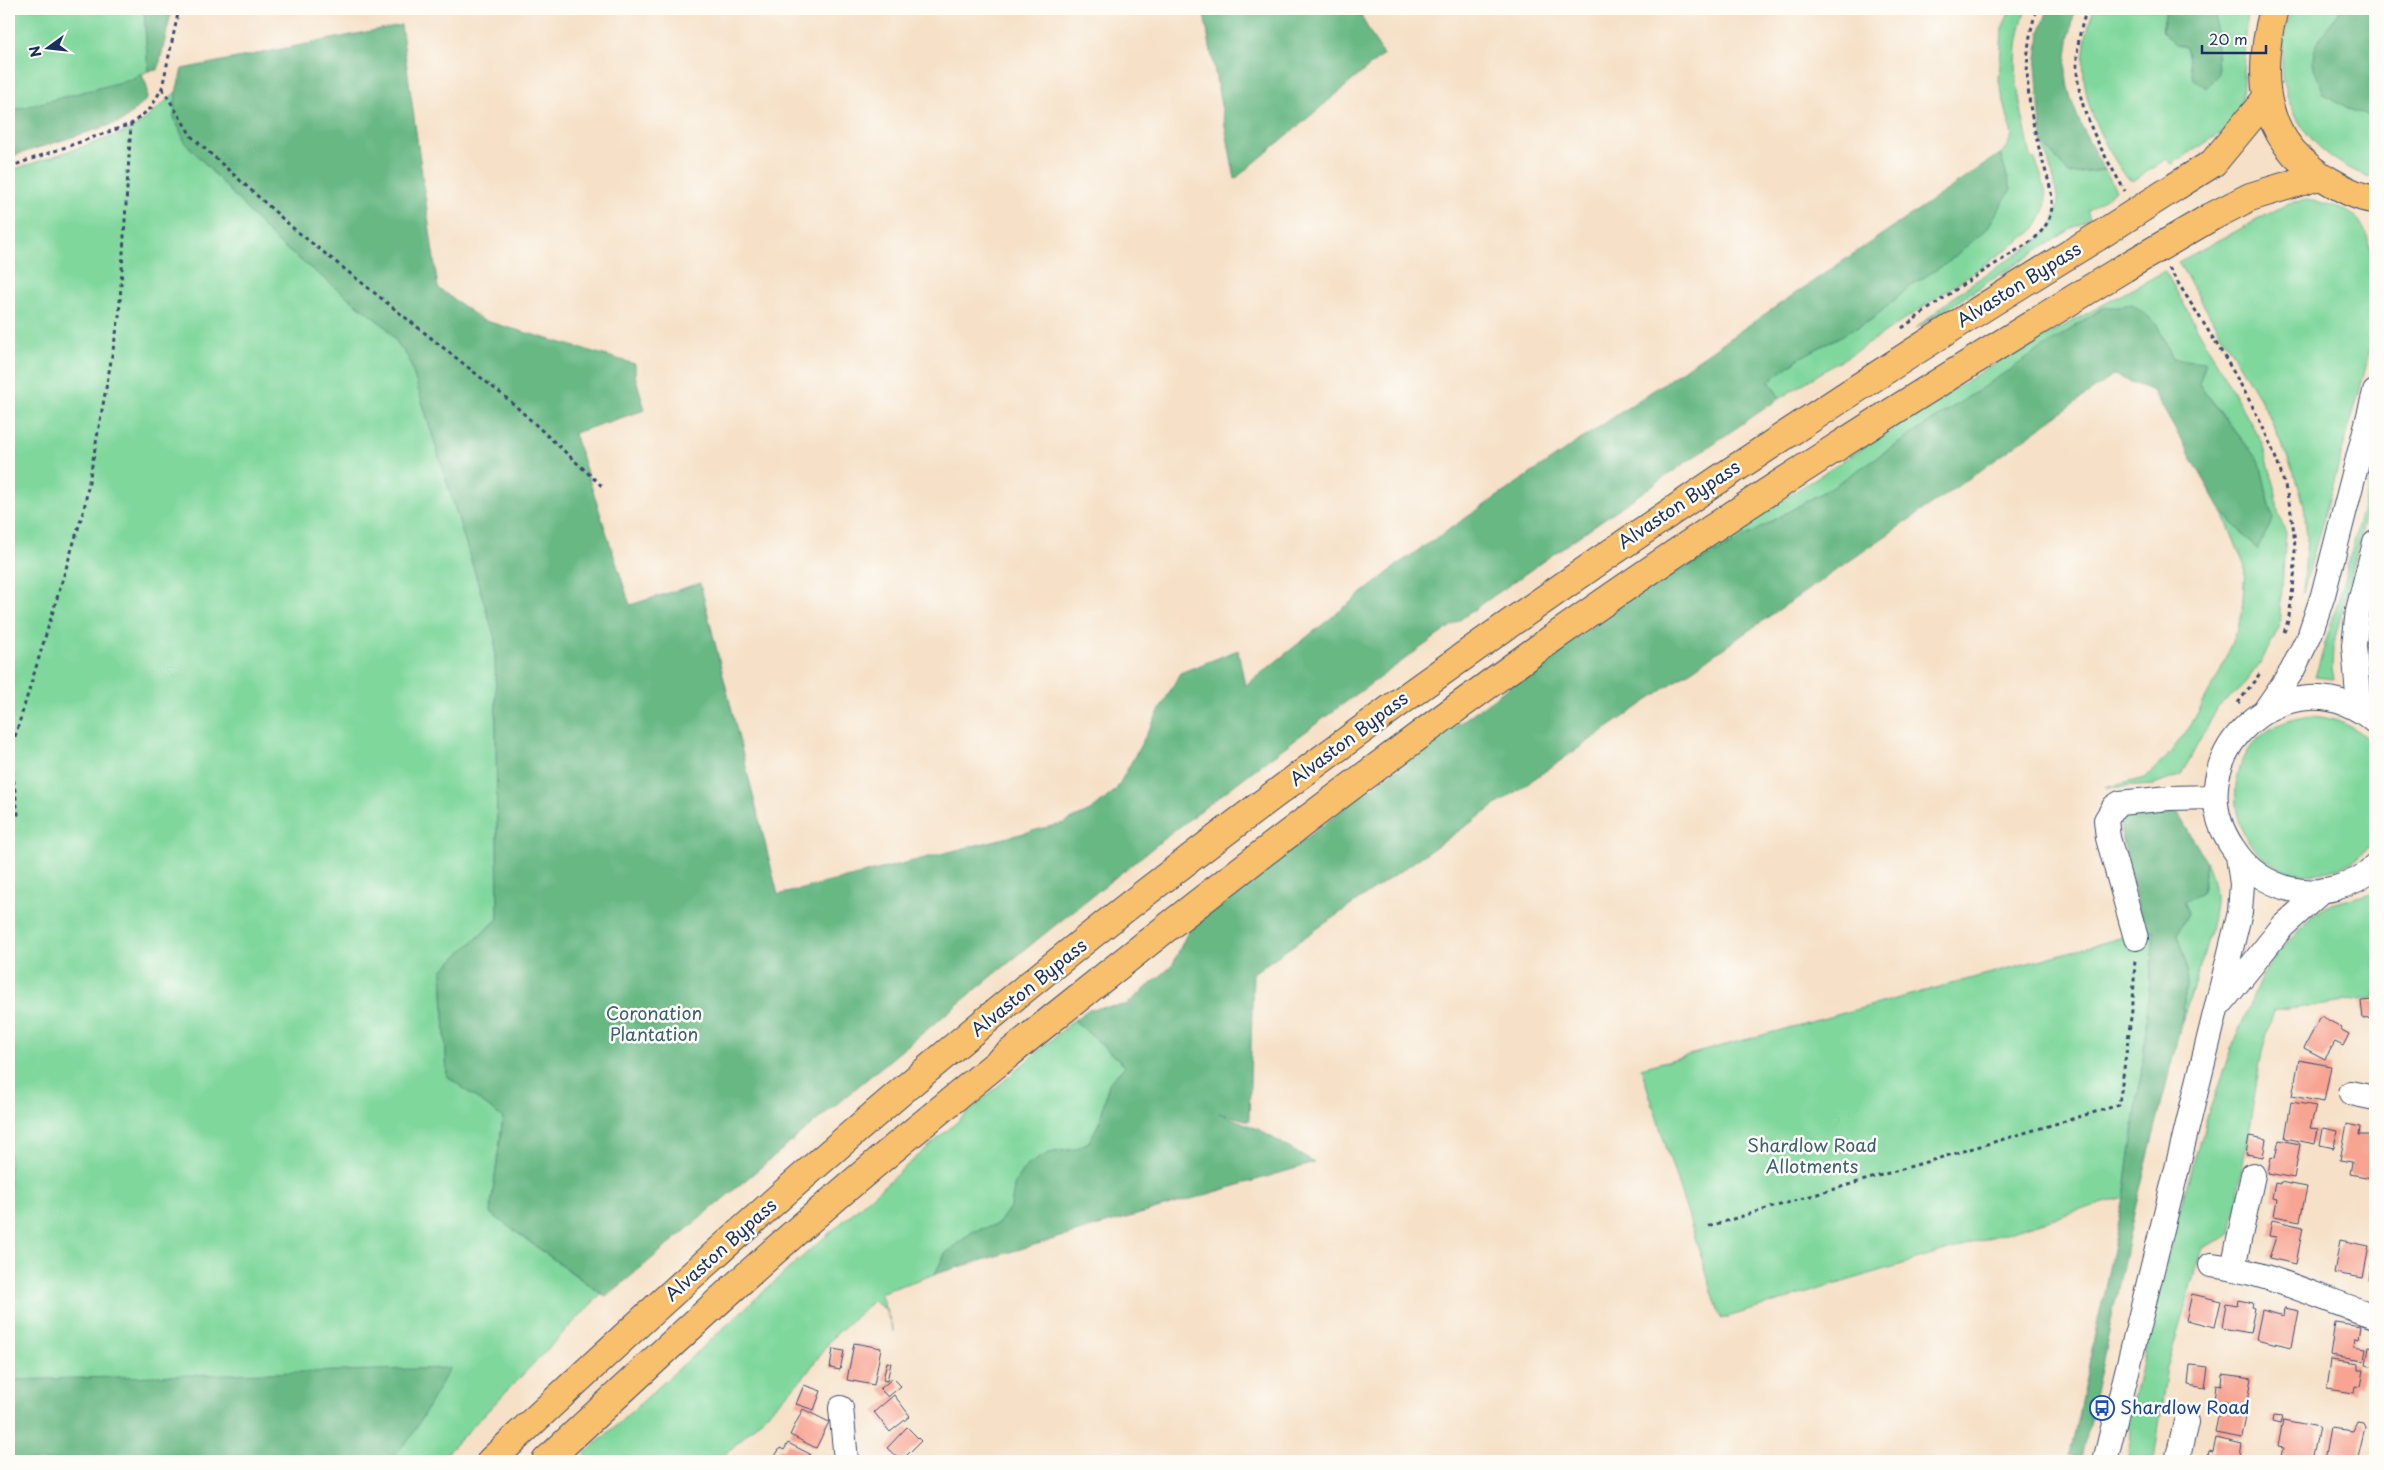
<svg xmlns="http://www.w3.org/2000/svg" width="2384" height="1470" font-family="'Playpen Sans',sans-serif">
  <style>
    .green { fill: #7fd79c; stroke: #4d837d }
    .forest { fill: #67b884; stroke: #417471 }
    .building { fill: #f7a493 }
    .lines { fill: none; stroke-linecap: round; stroke-linejoin: round }
    .minor-casing { stroke: #3c4a6e; stroke-width: 26 }
    .highway-casing { stroke: #3c4a6e; stroke-width: 30 }
    .path { stroke: #3c4a6e; stroke-width: 3; stroke-dasharray: 4 4; stroke-linecap: butt }
    .minor { stroke: #fff; stroke-width: 24 }
    .highway { stroke: #f8bf6c; stroke-width: 28 }
    .highway-bridge-casing { stroke: #3c4a6e; stroke-width: 30; stroke-linecap: butt }
    .highway-bridge { stroke: #f8bf6c; stroke-width: 28 }
    .labels { text-anchor: middle; stroke-width: 5; stroke-linejoin: round; paint-order: stroke }
    .street-label { font-size: 18px; fill: #1b2f5e; stroke: #fdfcf7 }
    .park-label { font-size: 18px; fill: #396171; stroke: #fdfcf7 }
    .transit-label { font-size: 18px; fill: #164399; stroke: #fdfcf7; text-anchor: start }
  </style>
  <rect width="100%" height="100%" fill="#fdfcf7"/>
  <filter id="ink" filterUnits="userSpaceOnUse"><feTurbulence type="fractalNoise" baseFrequency=".02" numOctaves="2"/><feDisplacementMap in="SourceGraphic" scale="10" xChannelSelector="R" yChannelSelector="G"/><feConvolveMatrix kernelMatrix="1 2 1 2 8 2 1 2 1" color-interpolation-filters="sRGB"/></filter>
  <filter id="wash" filterUnits="userSpaceOnUse"><feTurbulence type="fractalNoise" baseFrequency=".0096" numOctaves="4" result="noise"/><feDisplacementMap in="SourceGraphic" scale="20" xChannelSelector="R" yChannelSelector="G"/><feGaussianBlur stdDeviation="1.12" result="paint"/><feColorMatrix in="noise" values="0 0 0 0 0 0 0 0 0 0 0 0 0 0 0 0 0 1.4 0 .05"/><feComposite in="paint" operator="in"/></filter>
  <g filter="url(#wash)">
    <rect width="100%" height="100%" fill="#f6e1c8"/>
    <path class="green" d="M 9,9 L 144,9 L 148,71 L 133,79 L 9,113 Z
      M 2011,9 L 2026,9 C 2006,62 2021,105 2031,158 L 2035,159 C 2046,190 2054,204 2032,232 L 1882,335 L 1780,398 L 1768,381 L 1801,357 L 1871,320 L 1913,284 L 1947,263 L 2011,189 L 2000,154 L 2007,148 L 2012,135 L 1999,81 L 2002,28 Z
      M 2094,9 L 2166,9 L 2162,31 L 2186,46 L 2193,78 L 2218,74 L 2215,9 L 2249,9 L 2245,34 L 2242,101 L 2236,115 L 2221,133 L 2172,164 L 2166,159 L 2133,181 L 2127,178 C 2089,124 2070,73 2094,9 Z
      M 2292,9 L 2375,9 L 2375,179 C 2299,154 2263,85 2292,9 Z
      M 176,92 L 174,117 L 185,142 L 276,241 L 386,327 L 409,359 L 495,638 L 498,919 L 442,970 L 447,1076 L 503,1118 L 490,1213 L 601,1294 L 439,1461 L 388,1461 L 9,1380 L 9,171 L 123,133 L 140,124 Z
      M 2042,141 L 2069,174 L 2105,170 L 2116,190 L 2087,211 L 2090,217 L 1915,329 L 1965,288 L 2037,241 L 2053,225 L 2058,203 L 2054,179 Z
      M 2307,200 C 2325,203 2351,207 2361,224 C 2377,250 2379,291 2375,320 C 2370,358 2358,395 2348,431 C 2333,485 2318,538 2303,592 L 2307,538 L 2304,505 L 2296,478 L 2268,413 L 2178,262 L 2289,203 Z
      M 2165,271 L 2262,443 L 2275,487 L 2278,512 L 2286,533 L 2279,628 L 2261,662 L 2240,689 L 2218,707 L 2181,775 L 2154,785 L 2105,788 L 2145,778 L 2167,757 L 2191,725 L 2220,672 L 2242,616 L 2245,567 L 2222,511 L 2257,550 L 2273,519 L 2260,463 L 2199,384 L 2173,359 L 2156,323 L 2103,308 L 1835,485 L 1720,551 L 1645,588 L 1987,368 Z
      M 2375,462 L 2375,478 L 2333,647 L 2332,668 L 2334,679 L 2315,677 L 2340,595 Z
      M 2375,609 L 2375,687 L 2369,652 Z
      M 2313,716 C 2336,718 2361,728 2375,748 L 2375,840 C 2364,856 2348,866 2329,871 C 2222,897 2194,726 2313,716 Z
      M 2207,862 C 2211,874 2216,889 2215,903 C 2210,944 2193,986 2181,1025 L 2188,970 L 2177,934 L 2188,913 L 2183,901 L 2202,893 Z
      M 2375,892 L 2375,997 L 2274,1011 L 2262,1051 L 2231,1234 L 2203,1248 L 2167,1367 L 2154,1461 L 2129,1461 L 2131,1430 L 2126,1427 L 2178,1215 L 2206,1120 L 2231,1049 L 2261,978 L 2276,955 L 2313,915 L 2331,904 Z
      M 2154,931 L 2143,1060 L 2124,1197 L 1721,1319 L 1641,1068 L 2124,937 Z
      M 1074,1020 L 1125,1066 L 1109,1083 L 1100,1121 L 1089,1142 L 1075,1149 L 1049,1153 L 1015,1182 L 1011,1206 L 998,1224 L 972,1232 L 945,1254 L 935,1274 L 880,1293 L 894,1332 L 885,1309 L 873,1301 L 833,1337 L 804,1377 L 719,1461 L 577,1461 L 794,1264 Z"/>
    <path class="forest" d="M 144,9 L 172,9 L 158,70 L 148,71 Z
      M 1203,9 L 1357,9 L 1383,55 L 1235,179 Z
      M 2048,9 L 2075,9 C 2071,29 2067,49 2066,70 C 2066,100 2090,145 2105,170 L 2069,174 L 2042,141 L 2036,66 L 2040,33 Z
      M 2166,9 L 2215,9 L 2218,74 L 2206,88 L 2193,78 L 2186,46 L 2176,44 L 2162,31 Z
      M 2340,9 L 2375,9 L 2375,118 L 2351,110 L 2324,94 C 2321,85 2313,70 2313,60 C 2313,41 2332,25 2340,9 Z
      M 401,25 L 438,288 L 482,320 L 635,364 L 635,375 L 645,410 L 574,433 L 630,605 L 700,583 L 778,895 L 1064,823 L 1092,810 L 1116,790 L 1180,673 L 1238,650 L 1245,686 L 1404,560 L 2000,154 L 2011,189 L 1987,229 L 1947,263 L 1913,284 L 1871,320 L 1801,357 L 1769,381 L 1780,398 C 1579,535 1379,673 1187,821 C 989,975 798,1136 606,1297 L 490,1213 L 503,1118 L 447,1076 L 442,970 L 498,919 L 495,638 L 409,359 L 386,327 L 276,241 L 185,142 L 174,117 L 176,92 L 182,69 Z
      M 141,73 L 147,86 L 147,99 L 123,121 L 9,157 L 9,111 L 133,79 Z
      M 2133,304 L 2156,323 L 2173,359 L 2206,362 L 2199,384 L 2260,463 L 2273,519 L 2257,550 L 2222,511 L 2153,391 L 2114,375 L 1981,470 L 1253,973 L 1249,1121 L 1219,1113 L 1258,1129 L 1314,1163 L 935,1274 L 945,1254 L 972,1232 L 998,1224 L 1011,1206 L 1015,1182 L 1027,1165 L 1049,1153 L 1075,1149 L 1089,1142 L 1100,1121 L 1109,1083 L 1125,1066 L 1074,1020 L 1089,1009 L 1126,1005 L 1172,966 L 1189,929 L 1380,781 L 1645,588 L 1720,551 L 1835,485 L 2103,308 Z
      M 2151,809 L 2178,814 L 2207,862 L 2202,893 L 2183,902 L 2188,913 L 2177,934 L 2188,970 L 2181,1025 L 2135,1209 L 2082,1458 L 2070,1454 L 2124,1197 L 2143,1060 L 2154,931 L 2144,933 L 2119,823 L 2131,810 Z
      M 450,1368 L 411,1437 L 389,1461 L 9,1461 L 9,1380 Z"/>
    <g id="blocks">
      <path class="building" d="M 2375,1000 L 2375,1018 L 2363,1019 L 2361,1001 Z
        M 2321,1016 L 2341,1027 L 2340,1029 L 2349,1034 L 2343,1046 L 2335,1042 L 2325,1059 L 2304,1048 Z
        M 2299,1060 L 2331,1066 L 2324,1102 L 2292,1096 Z
        M 2291,1102 L 2316,1106 L 2310,1128 L 2318,1129 L 2315,1144 L 2285,1138 Z
        M 2347,1124 L 2360,1127 L 2359,1135 L 2375,1135 L 2375,1155 L 2371,1178 L 2350,1174 L 2352,1162 L 2340,1160 Z
        M 2323,1128 L 2337,1131 L 2334,1148 L 2320,1145 Z
        M 2249,1136 L 2266,1139 L 2263,1157 L 2246,1154 Z
        M 2279,1140 L 2300,1144 L 2294,1178 L 2268,1173 L 2271,1157 L 2275,1158 Z
        M 2280,1182 L 2307,1187 L 2300,1221 L 2274,1216 L 2277,1199 L 2272,1198 L 2275,1183 L 2280,1184 Z
        M 2272,1220 L 2303,1227 L 2296,1264 L 2269,1258 L 2276,1237 L 2269,1236 Z
        M 2340,1240 L 2369,1246 L 2363,1278 L 2334,1273 Z
        M 2374,1246 L 2375,1246 L 2375,1282 L 2369,1281 Z
        M 2192,1294 L 2221,1301 L 2215,1327 L 2186,1320 Z
        M 2238,1300 L 2253,1303 L 2252,1307 L 2255,1308 L 2250,1333 L 2222,1328 L 2226,1303 L 2237,1305 Z
        M 2285,1308 L 2299,1311 L 2292,1347 L 2256,1339 L 2262,1310 L 2284,1316 Z
        M 2335,1322 L 2361,1326 L 2359,1339 L 2355,1338 L 2354,1346 L 2366,1348 L 2364,1361 L 2330,1356 Z
        M 854,1343 L 881,1348 L 874,1385 L 847,1380 Z
        M 2369,1346 L 2375,1347 L 2375,1367 L 2366,1365 Z
        M 833,1349 L 844,1351 L 840,1370 L 830,1368 Z
        M 2331,1360 L 2358,1364 L 2358,1370 L 2364,1370 L 2361,1387 L 2355,1386 L 2354,1393 L 2327,1389 Z
        M 887,1362 L 891,1363 L 887,1381 L 883,1380 Z
        M 2190,1365 L 2208,1367 L 2205,1388 L 2188,1385 Z
        M 2222,1374 L 2252,1378 L 2247,1406 L 2214,1400 L 2216,1384 L 2221,1385 Z
        M 893,1378 L 901,1386 L 888,1397 L 880,1389 Z
        M 804,1385 L 821,1391 L 814,1410 L 796,1404 Z
        M 894,1395 L 910,1416 L 890,1432 L 874,1412 Z
        M 2220,1406 L 2247,1411 L 2242,1438 L 2215,1433 Z
        M 803,1409 L 829,1422 L 816,1448 L 790,1435 Z
        M 2273,1416 L 2282,1417 L 2280,1424 L 2272,1422 Z
        M 2283,1420 L 2319,1427 L 2312,1460 L 2282,1456 L 2284,1448 L 2278,1447 Z
        M 2357,1422 L 2363,1423 L 2365,1427 L 2357,1461 L 2324,1461 L 2330,1428 L 2353,1431 Z
        M 907,1427 L 921,1441 L 901,1461 L 887,1448 Z
        M 2216,1438 L 2242,1444 L 2239,1461 L 2207,1461 L 2209,1451 L 2213,1452 Z
        M 788,1443 L 810,1454 L 806,1461 L 772,1461 L 780,1448 L 784,1450 Z"/>
    </g>
  </g>
  <g filter="url(#ink)">
    <use href="#blocks" fill-opacity="0" stroke="#3c4a6e" stroke-width="1"/>
    <g class="lines">
      <defs>
        <path id="minor" d="M 2359,709 L 2354,645 L 2358,610 L 2375,543
          M 2264,712 L 2292,671 L 2310,634 L 2323,595 L 2375,392
          M 2375,722 C 2292,649 2170,756 2233,848 C 2247,870 2265,882 2290,889 C 2319,896 2353,887 2375,867
          M 2136,938 L 2108,838 L 2106,820 L 2114,807 L 2120,803 L 2169,798 L 2215,797
          M 2223,1001 L 2283,926 L 2323,890
          M 2351,1093 L 2375,1098
          M 2211,1265 C 2269,1272 2320,1299 2375,1316
          M 2233,1268 L 2253,1175
          M 841,1408 L 846,1460
          M 2105,1461 L 2240,912 L 2242,884 L 2238,856
          M 2177,1461 L 2186,1422"/>
        <path id="highway" d="M 2274,9 C 2255,80 2262,145 2333,183 C 2345,190 2362,199 2375,199
          M 2178,185 L 2213,163 L 2266,99
          M 2211,217 L 2250,197 L 2319,176
          M 491,1461 C 694,1269 907,1079 1127,907 C 1438,665 1761,443 2097,237
          M 546,1461 C 623,1389 701,1316 781,1245 C 868,1168 958,1095 1048,1022 C 1206,895 1367,772 1532,653 C 1723,516 1923,391 2124,268"/>
      </defs>
      <use href="#minor" class="minor-casing"/>
      <use href="#highway" class="highway-casing"/>
      <path class="path" d="M 2087,9 C 2061,82 2089,129 2125,191
        M 162,88 L 192,137 L 293,228 L 509,400 L 604,488
        M 9,167 L 131,124 L 151,108 L 162,88 L 179,9
        M 2169,268 C 2227,364 2309,468 2293,587 C 2291,602 2290,619 2284,632
        M 1902,328 L 1962,285 L 2033,240 C 2045,229 2053,217 2052,200 C 2051,184 2043,165 2039,148 C 2027,103 2021,54 2037,9
        M 2238,703 L 2261,672
        M 9,829 L 18,814 L 10,753 L 84,509 L 119,317 L 131,124
        M 1709,1226 L 2119,1105 L 2133,1003 L 2135,959
        M 461,1461 L 467,1456"/>
      <use href="#minor" class="minor"/>
      <use href="#highway" class="highway"/>
      <defs>
        <path id="highway-bridge" d="M 2097,237 L 2178,185
          M 2124,268 L 2211,217"/>
      </defs>
      <use href="#highway-bridge" class="highway-bridge-casing"/>
      <use href="#highway-bridge" class="highway-bridge"/>
    </g>
  </g>
  <defs>
    <symbol id="bus-ring" viewBox="-11 -11 22 22"><circle r="9.5" fill="#fdfcf7" stroke="#1a4fb4" stroke-width="1.5"/><path d="M-5-6H5V4H4V6H2V4H-2V6H-4V4H-5ZM-3.5-4V0h7V-4ZM-3.5 1.2v1.5H-2V1.2ZM2 1.2v1.5H3.5V1.2Z" fill="#1a4fb4"/></symbol>
  </defs>
  <g fill-rule="evenodd">
    <use href="#bus-ring" x="2088" y="1394" width="28" height="28"/>
  </g>
  <g class="labels">
    <g class="street-label">
      <text transform="translate(2019 285) rotate(-32)" y="6">Alvaston Bypass</text>
      <text transform="translate(1679 505) rotate(-34)" y="6">Alvaston Bypass</text>
      <text transform="translate(1349 739) rotate(-37)" y="6">Alvaston Bypass</text>
      <text transform="translate(1029 988) rotate(-39)" y="6">Alvaston Bypass</text>
      <text transform="translate(721 1250) rotate(-42)" y="6">Alvaston Bypass</text>
    </g>
    <g class="park-label">
      <text x="654" y="1020">Coronation<tspan x="654" dy="21">Plantation</tspan></text>
      <text x="1812" y="1152">Shardlow Road<tspan x="1812" dy="21">Allotments</tspan></text>
    </g>
    <g class="transit-label">
      <text x="2120" y="1414">Shardlow Road</text>
    </g>
  </g>
  <rect width="2384" height="1470" fill="none" stroke="#fdfcf7" stroke-width="30"/>
  <g transform="translate(48 48) rotate(255)" stroke="#fdfcf7" stroke-width="4" paint-order="stroke">
  <path d="M0-4L9 19L0 12L-9 19Z" fill="#1b2f5e"/>
  <text y="-8" font-size="14" font-weight="bold" text-anchor="middle" fill="#1b2f5e">N</text>
  </g>
  <path d="M2202 45v8h64v-8" fill="none" stroke="#1b2f5e" stroke-width="2.5"/>
  <text x="2209" y="45" font-size="15" fill="#1b2f5e" stroke="#fdfcf7" stroke-width="4" paint-order="stroke">20 m</text>
</svg>
